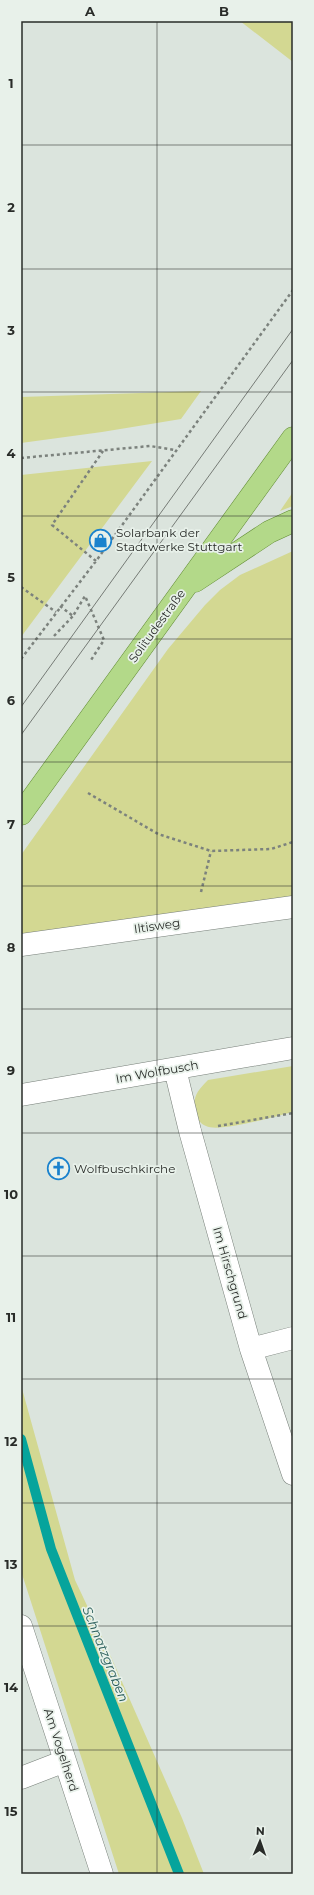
<svg xmlns="http://www.w3.org/2000/svg" width="314" height="1895" font-family="Montserrat,sans-serif">
  <style>
    .green { fill: #d3d892 }
    .lines { fill: none; stroke-linecap: round; stroke-linejoin: round }
    .stream { stroke: #06a49c; stroke-width: 10 }
    .minor-casing { stroke: #777f79; stroke-width: 23 }
    .major-casing { stroke: #628c35; stroke-width: 23 }
    .path { stroke: #7c827d; stroke-width: 2.5; stroke-dasharray: 3 3; stroke-linecap: butt }
    .minor { stroke: #fff; stroke-width: 22 }
    .major { stroke: #b3d989; stroke-width: 22 }
    .tram { stroke: #767b76; stroke-width: 1 }
    .grid { fill: none; stroke: #292c29; stroke-width: 1; stroke-opacity: 0.55 }
    .labels { text-anchor: middle; stroke-width: 3.5; stroke-linejoin: round; paint-order: stroke }
    .poi-label { font-size: 12px; fill: #292c29; stroke: #e8f1ea; text-anchor: start }
    .street-label { font-size: 12px; fill: #292c29; stroke: #e8f1ea }
    .water-label { font-size: 13px; font-style: italic; fill: #275c58; stroke: #e8f1ea }
    .neatline { fill: none; stroke: #292c29; stroke-width: 1.5 }
    .grid-label { font-size: 13px; text-anchor: middle; font-weight: bold; fill: #292c29 }
  </style>
  <rect width="100%" height="100%" fill="#dbe4dd"/>
  <path class="green" d="M 240,21 L 293,21 L 293,62 Z
    M 201,391 L 181,419 L 102,432 L 21,443 L 21,397 Z
    M 152,461 L 21,637 L 21,475 Z
    M 293,492 L 293,506 L 280,511 Z
    M 293,551 L 293,908 L 21,943 L 21,855 L 168,649 L 205,605 L 220,590 L 240,575 Z
    M 293,1066 L 293,1112 C 276,1116 219,1133 206,1126 C 200,1124 196,1117 195,1112 C 192,1097 198,1090 208,1080 Z
    M 21,1385 L 75,1580 L 108,1650 L 182,1818 L 204,1874 L 119,1874 L 21,1571 Z"/>
  <g class="lines">
    <path class="stream" d="M 21,1439 L 51,1549 L 179,1874"/>
    <defs>
      <path id="minor" d="M 21,945 L 293,907
        M 175,1069 L 190,1131 L 251,1349 L 293,1474
        M 21,1095 L 293,1048
        M 251,1349 L 293,1338
        M 21,1626 L 102,1874
        M 21,1778 L 65,1761"/>
      <path id="major" d="M 195,581 L 269,532 L 293,521
        M 21,814 L 293,438"/>
    </defs>
    <use href="#minor" class="minor-casing"/>
    <use href="#major" class="major-casing"/>
    <path class="path" d="M 21,458 L 150,446 L 175,450
      M 96,561 L 52,525 L 103,451
      M 21,587 L 56,612
      M 60,606 L 73,616 L 85,596 L 104,640 L 91,660
      M 54,636 L 73,616
      M 21,659 L 96,561 L 293,290
      M 88,793 L 158,834 L 211,851 L 271,849 L 293,842
      M 201,892 L 211,851
      M 218,1126 L 293,1113"/>
    <use href="#minor" class="minor"/>
    <use href="#major" class="major"/>
    <path class="tram" d="M 21,707 L 293,329
      M 21,735 L 293,360"/>
  </g>
  <path class="grid" d="M 157,21 L 157,1874M 21,145 L 293,145M 21,269 L 293,269M 21,392 L 293,392M 21,516 L 293,516M 21,639 L 293,639M 21,762 L 293,762M 21,886 L 293,886M 21,1009 L 293,1009M 21,1133 L 293,1133M 21,1256 L 293,1256M 21,1379 L 293,1379M 21,1503 L 293,1503M 21,1626 L 293,1626M 21,1750 L 293,1750"/>
  <defs>
    <symbol id="shop-ring" viewBox="-11 -11 22 22"><circle r="9.5" fill="#e8f1ea" stroke="#1a82cd" stroke-width="1.5"/><path d="M-5-2.5h2.3a2.7 3.5 0 0 1 5.4 0H5L5.5 6h-11ZM-1.5-2.5h3a1.5 2.3 0 0 0-3 0Z" fill="#1a82cd"/></symbol>
    <symbol id="church-ring" viewBox="-11 -11 22 22"><circle r="9.5" fill="#e8f1ea" stroke="#1a82cd" stroke-width="1.5"/><path d="M-1.2-6h2.4v3.5h3.3v2.4h-3.3V6h-2.4V-.1h-3.3v-2.4h3.3Z" fill="#1a82cd"/></symbol>
  </defs>
  <g fill-rule="evenodd">
    <use href="#shop-ring" x="88" y="528" width="25" height="25"/>
    <use href="#church-ring" x="46" y="1156" width="25" height="25"/>
  </g>
  <g class="labels">
    <g class="poi-label">
      <text x="116" y="537">Solarbank der<tspan x="116" dy="14">Stadtwerke Stuttgart</tspan></text>
      <text x="74" y="1173">Wolfbuschkirche</text>
    </g>
    <g class="street-label">
      <text transform="translate(157 626) rotate(-54)" y="4">Solitudestraße</text>
      <text transform="translate(157 926) rotate(-8)" y="4">Iltisweg</text>
      <text transform="translate(157 1072) rotate(-10)" y="4">Im Wolfbusch</text>
      <text transform="translate(230 1273) rotate(74)" y="4">Im Hirschgrund</text>
      <text transform="translate(61 1750) rotate(72)" y="4">Am Vogelherd</text>
    </g>
    <g class="water-label">
      <text transform="translate(106 1654) rotate(68)" y="5">Schnatzgraben</text>
    </g>
  </g>
  <rect width="314" height="1895" fill="none" stroke="#e8f1ea" stroke-width="44"/>
  <g transform="translate(260 1841) rotate(2)" stroke="#e8f1ea" stroke-width="3" paint-order="stroke">
  <path d="M0-3L7 15L0 10L-7 15Z" fill="#292c29"/>
  <text y="-6" font-size="11" font-weight="bold" text-anchor="middle" fill="#292c29">N</text>
  </g>
  <rect x="22" y="22" width="270" height="1851" class="neatline"/>
  <g class="grid-label">
    <text x="90" y="16">A</text>
    <text x="224" y="16">B</text>
    <text x="11" y="88">1</text>
    <text x="11" y="212">2</text>
    <text x="11" y="335">3</text>
    <text x="11" y="458">4</text>
    <text x="11" y="582">5</text>
    <text x="11" y="705">6</text>
    <text x="11" y="829">7</text>
    <text x="11" y="952">8</text>
    <text x="11" y="1075">9</text>
    <text x="11" y="1199">10</text>
    <text x="11" y="1322">11</text>
    <text x="11" y="1446">12</text>
    <text x="11" y="1569">13</text>
    <text x="11" y="1692">14</text>
    <text x="11" y="1816">15</text>
  </g>
</svg>
